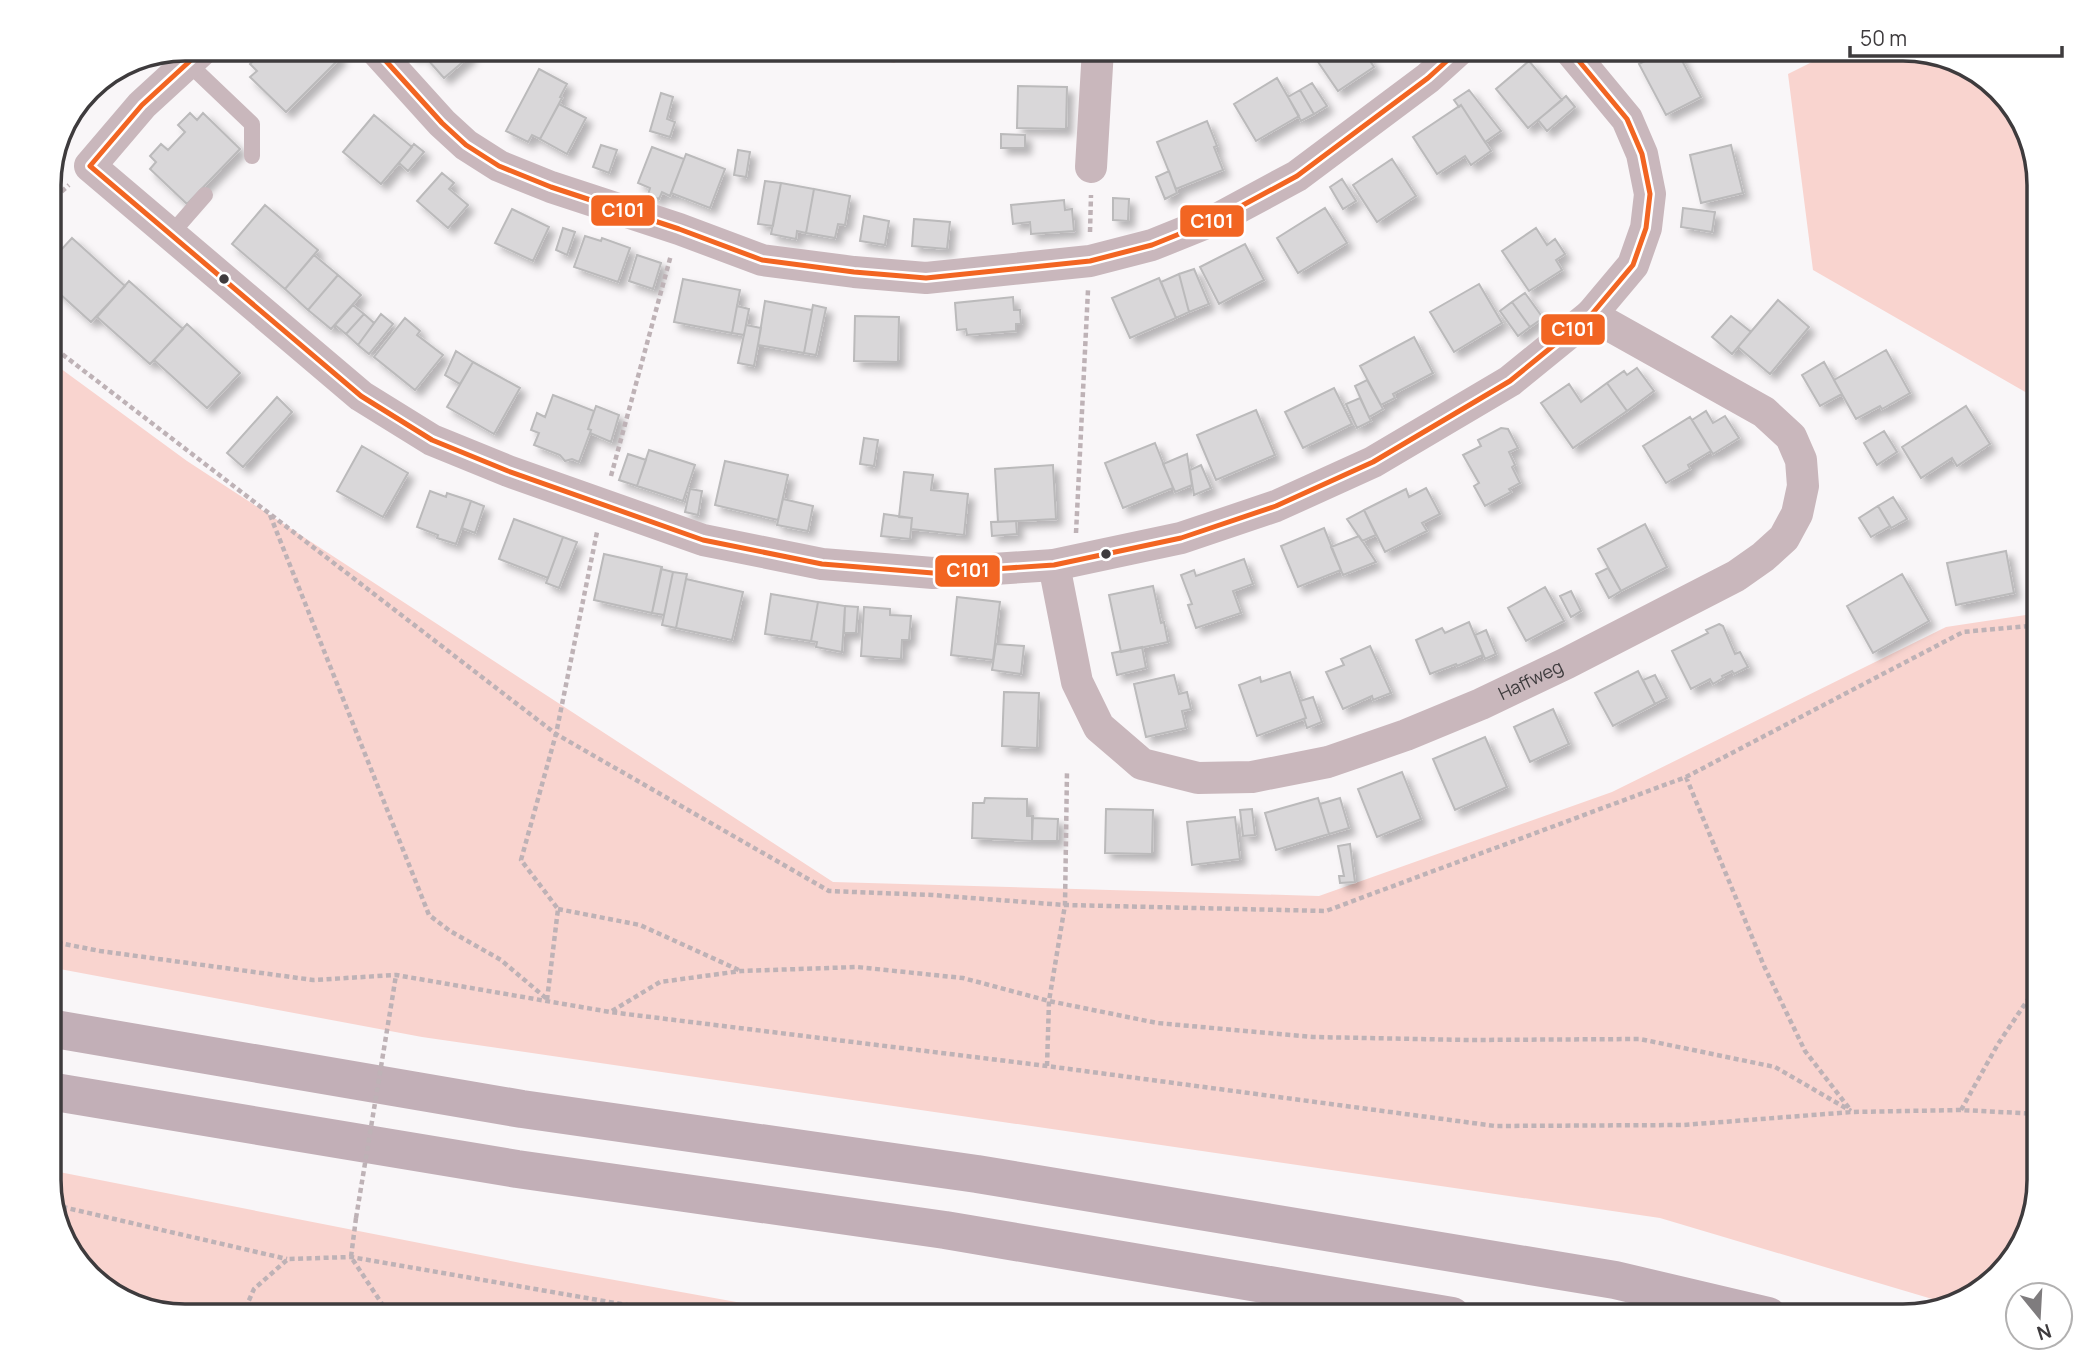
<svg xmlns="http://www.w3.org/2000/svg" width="2088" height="1365" font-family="Manrope,sans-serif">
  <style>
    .green { fill: #f9d4cf }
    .building { fill: #d9d7d9; stroke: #bbbabb; stroke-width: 2; filter: url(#shadow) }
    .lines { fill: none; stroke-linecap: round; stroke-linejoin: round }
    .path { stroke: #beb2b6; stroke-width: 4.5; stroke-dasharray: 5 3.5; stroke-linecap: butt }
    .service { stroke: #c9b7bc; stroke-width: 16 }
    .minor { stroke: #c9b7bc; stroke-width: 32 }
    .motorway { stroke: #c2afb7; stroke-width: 38 }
    .path-bridge { stroke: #beb2b6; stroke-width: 4.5; stroke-dasharray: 5 3.5; stroke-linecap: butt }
    .bus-1-casing { stroke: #fff; stroke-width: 10 }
    .bus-1 { stroke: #f26522; stroke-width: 5 }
    .bus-dot { fill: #3e3b3d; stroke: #fff; stroke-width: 2.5 }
    .labels { text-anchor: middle; stroke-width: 6; stroke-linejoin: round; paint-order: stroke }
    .street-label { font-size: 18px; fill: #3e3b3d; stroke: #fff }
    .rim { fill: none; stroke: #3e3b3d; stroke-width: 3.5 }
    .line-badge { stroke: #fff; stroke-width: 2.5 }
    .badge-label { font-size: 19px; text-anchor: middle; font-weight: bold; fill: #fff }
  </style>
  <defs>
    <filter id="shadow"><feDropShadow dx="6" dy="6" stdDeviation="3.5" flood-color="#0004"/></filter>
  </defs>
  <rect width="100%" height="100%" fill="#f9f6f8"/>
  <path class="green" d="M 842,49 L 917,49 L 894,63 Z
    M 1838,49 L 1902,49 L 1978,72 L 2021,118 L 2039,185 L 2039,400 L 1813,270 L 1788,74 Z
    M 49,360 L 187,461 L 833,882 L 1319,896 L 1612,792 L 1946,627 L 2039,613 L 2039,1180 L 2016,1255 L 1970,1298 L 1949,1304 L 1660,1218 L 422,1037 L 49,967 Z
    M 49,1170 L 526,1264 L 814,1316 L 186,1316 L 110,1293 L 67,1247 L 49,1188 Z"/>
  <path class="building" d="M 278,49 L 332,49 L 341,57 L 286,112 L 250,77 L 257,71 L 250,64 L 262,52 L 268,59 Z
    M 409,49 L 467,49 L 471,55 L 444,78 L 420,51 L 414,56 Z
    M 1324,49 L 1362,49 L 1374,67 L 1338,91 L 1314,56 Z
    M 1667,49 L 1676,49 L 1701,97 L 1666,115 L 1639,64 Z
    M 1529,61 L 1562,100 L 1528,128 L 1496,89 Z
    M 539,69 L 567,84 L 560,97 L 562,98 L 540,139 L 532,135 L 528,142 L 506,131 Z
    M 1277,78 L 1299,116 L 1256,141 L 1234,104 Z
    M 1312,83 L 1327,106 L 1314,114 L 1300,90 Z
    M 1018,86 L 1067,87 L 1066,129 L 1017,128 Z
    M 1300,90 L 1314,114 L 1301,121 L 1288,97 Z
    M 1469,90 L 1501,131 L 1485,142 L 1461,105 L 1459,107 L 1454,100 Z
    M 661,93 L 673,97 L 667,119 L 675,122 L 670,137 L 650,131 Z
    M 1566,96 L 1575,107 L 1547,131 L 1538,120 Z
    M 559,104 L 586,118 L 567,154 L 540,139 Z
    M 1461,105 L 1491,151 L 1471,165 L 1465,156 L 1437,174 L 1413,137 Z
    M 190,113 L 197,120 L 203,113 L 240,149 L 187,204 L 150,169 L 156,162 L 150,156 L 161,144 L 168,150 L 185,132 L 178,125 Z
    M 374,115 L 412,147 L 381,184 L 343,152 Z
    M 1207,121 L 1217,146 L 1214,147 L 1223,170 L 1176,189 L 1157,142 Z
    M 1001,134 L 1025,135 L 1025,148 L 1001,148 Z
    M 414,144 L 424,152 L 408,171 L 399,163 Z
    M 601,145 L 617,150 L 609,173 L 593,167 Z
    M 1731,145 L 1743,193 L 1701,203 L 1690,155 Z
    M 652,147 L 684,159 L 670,196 L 662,192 L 659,199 L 648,195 L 650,188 L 638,183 Z
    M 738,150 L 750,152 L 746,177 L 734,175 Z
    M 686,154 L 725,169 L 710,208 L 671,193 Z
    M 1392,159 L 1416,196 L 1377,222 L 1353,185 Z
    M 1169,171 L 1177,193 L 1165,199 L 1156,177 Z
    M 442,173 L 454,183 L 449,189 L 468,205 L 448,228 L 417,201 Z
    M 1342,179 L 1356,201 L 1343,209 L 1330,187 Z
    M 765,181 L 781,183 L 773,226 L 758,224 Z
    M 781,183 L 814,189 L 806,233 L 797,231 L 796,239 L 771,234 Z
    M 814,189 L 850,196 L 845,225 L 838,224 L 835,238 L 806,233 Z
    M 1113,198 L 1129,199 L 1128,221 L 1113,220 Z
    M 1064,200 L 1065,210 L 1072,209 L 1074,231 L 1031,234 L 1030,222 L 1013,224 L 1011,205 Z
    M 265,205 L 318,250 L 285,289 L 232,244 Z
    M 1325,208 L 1347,243 L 1298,273 L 1277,238 Z
    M 1683,208 L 1715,212 L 1712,232 L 1681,227 Z
    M 512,209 L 549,227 L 533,261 L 495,243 Z
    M 864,216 L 889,221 L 885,245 L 860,241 Z
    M 914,219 L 950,222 L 947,249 L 912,246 Z
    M 563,228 L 575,232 L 567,255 L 556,250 Z
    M 1536,228 L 1547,245 L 1555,239 L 1565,254 L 1556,260 L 1562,270 L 1529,291 L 1502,251 Z
    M 585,236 L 601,241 L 602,238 L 630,248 L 618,282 L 574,267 Z
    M 72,238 L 125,286 L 91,322 L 49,284 L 49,263 Z
    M 1245,244 L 1264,280 L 1219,304 L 1200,267 Z
    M 314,255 L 338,275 L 308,310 L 285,289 Z
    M 637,255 L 661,263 L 653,289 L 629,281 Z
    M 1194,269 L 1209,304 L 1189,312 L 1179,274 Z
    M 1179,274 L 1189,312 L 1176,318 L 1161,282 Z
    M 338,275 L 361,295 L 331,329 L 308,310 Z
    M 1159,278 L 1176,318 L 1130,338 L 1112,298 Z
    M 683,279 L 740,290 L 732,333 L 674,322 Z
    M 129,281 L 183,329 L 150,364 L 97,317 Z
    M 1479,284 L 1502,323 L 1454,352 L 1430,312 Z
    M 1525,293 L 1543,318 L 1530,327 L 1512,302 Z
    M 1013,297 L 1014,310 L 1020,310 L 1021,324 L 1016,324 L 1016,331 L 967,335 L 966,329 L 957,330 L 955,303 Z
    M 1778,300 L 1809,327 L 1770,374 L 1738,347 Z
    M 765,301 L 812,310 L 804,353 L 758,345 Z
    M 1512,302 L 1530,327 L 1518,336 L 1500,311 Z
    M 353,305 L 364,314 L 346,334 L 335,325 Z
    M 813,305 L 826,308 L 816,355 L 804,353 Z
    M 737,306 L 749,309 L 744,335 L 732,333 Z
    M 364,314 L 374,323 L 358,345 L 346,334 Z
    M 381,314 L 393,324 L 369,354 L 358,345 Z
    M 855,316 L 899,317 L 898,362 L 854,361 Z
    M 1731,316 L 1751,332 L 1732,354 L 1712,337 Z
    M 405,318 L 420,331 L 417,335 L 443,355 L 415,390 L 374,357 Z
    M 187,324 L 240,373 L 207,408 L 154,360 Z
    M 746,325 L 761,328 L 754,366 L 738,363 Z
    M 1414,337 L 1433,373 L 1393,394 L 1395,398 L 1381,405 L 1360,366 Z
    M 1886,350 L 1910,393 L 1882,409 L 1880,406 L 1856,419 L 1834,380 Z
    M 456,351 L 473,362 L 460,384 L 445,375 Z
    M 473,362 L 520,388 L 494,434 L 447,407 Z
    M 1824,362 L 1842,394 L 1820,406 L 1802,375 Z
    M 1637,368 L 1654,391 L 1627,411 L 1607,383 L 1624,371 L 1627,375 Z
    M 1367,380 L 1383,409 L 1369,417 L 1355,386 Z
    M 1607,383 L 1627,411 L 1573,448 L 1541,403 L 1569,384 L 1581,402 Z
    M 1334,388 L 1352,424 L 1303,448 L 1285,412 Z
    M 553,395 L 594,411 L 588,429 L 591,430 L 579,462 L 572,459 L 565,461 L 560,455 L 534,445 L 539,433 L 531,430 L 537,413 L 545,417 Z
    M 277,397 L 292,412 L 243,467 L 227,453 Z
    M 1360,398 L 1371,421 L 1357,428 L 1346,404 Z
    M 596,406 L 619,415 L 611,442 L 590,433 L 591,430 L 588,429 Z
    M 1966,406 L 1990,444 L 1957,466 L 1952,458 L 1921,478 L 1902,447 Z
    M 1256,410 L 1275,455 L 1216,480 L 1197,435 Z
    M 1706,411 L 1713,423 L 1725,416 L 1739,438 L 1713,454 L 1692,420 Z
    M 1690,417 L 1711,451 L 1688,465 L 1690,469 L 1666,483 L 1643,446 Z
    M 1501,428 L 1508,429 L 1518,448 L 1509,452 L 1515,465 L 1512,467 L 1520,483 L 1509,489 L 1511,492 L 1485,506 L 1474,486 L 1479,483 L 1463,455 L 1481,446 L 1478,440 Z
    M 1884,431 L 1897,452 L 1877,465 L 1864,443 Z
    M 864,438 L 878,440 L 874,466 L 860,464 Z
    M 1155,443 L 1173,488 L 1123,508 L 1105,463 Z
    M 362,446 L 408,473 L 383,517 L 337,491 Z
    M 649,450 L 695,465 L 683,501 L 637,486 Z
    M 628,454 L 646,460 L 637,486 L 619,480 Z
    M 1187,454 L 1192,485 L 1175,492 L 1163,464 Z
    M 725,461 L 788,475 L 778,520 L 715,505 Z
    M 1053,465 L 1056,519 L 998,522 L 995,469 Z
    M 1201,465 L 1211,488 L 1194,495 L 1190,470 Z
    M 904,472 L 933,475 L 931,490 L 968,494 L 964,535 L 911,529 L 912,518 L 899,517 Z
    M 1426,488 L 1440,514 L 1422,523 L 1427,531 L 1385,552 L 1364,510 L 1406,489 L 1409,497 Z
    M 690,489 L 702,491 L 698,515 L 685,512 Z
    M 430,491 L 446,497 L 447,493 L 471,501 L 456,544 L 437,538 L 438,535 L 417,527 Z
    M 1893,497 L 1907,519 L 1891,528 L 1878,506 Z
    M 783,499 L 813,506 L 808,531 L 777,525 Z
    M 471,501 L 484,506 L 475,533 L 462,528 Z
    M 1878,506 L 1890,526 L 1871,537 L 1859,518 Z
    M 1364,510 L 1376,535 L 1362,541 L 1347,519 Z
    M 884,514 L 912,518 L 910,539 L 881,536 Z
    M 514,519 L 563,537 L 548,578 L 499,559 Z
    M 1016,521 L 1017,534 L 992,536 L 991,522 Z
    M 1645,524 L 1667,567 L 1621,591 L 1598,549 Z
    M 1324,528 L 1341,570 L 1298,587 L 1281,546 Z
    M 1359,536 L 1376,562 L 1343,575 L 1331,547 Z
    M 563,537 L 577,542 L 559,588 L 546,583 Z
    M 2006,551 L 2014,593 L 1956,605 L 1947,563 Z
    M 604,554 L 662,567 L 652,613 L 594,600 Z
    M 1244,559 L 1253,584 L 1233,591 L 1241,613 L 1196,628 L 1188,605 L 1192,604 L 1181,575 L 1194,570 L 1196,576 Z
    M 1608,568 L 1621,591 L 1609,598 L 1596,574 Z
    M 661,569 L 673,572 L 664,615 L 652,613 Z
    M 673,572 L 687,574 L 676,628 L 662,625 Z
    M 1902,574 L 1929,621 L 1873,653 L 1847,606 Z
    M 686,579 L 743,592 L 732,640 L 676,628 Z
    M 1153,586 L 1161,623 L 1164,622 L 1168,642 L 1121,652 L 1109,595 Z
    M 1545,587 L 1564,621 L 1526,641 L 1508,608 Z
    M 1571,591 L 1581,611 L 1571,617 L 1560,596 Z
    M 771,594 L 818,602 L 811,641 L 765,634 Z
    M 957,597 L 1000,602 L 993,660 L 951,655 Z
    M 818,602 L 845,606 L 842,652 L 816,647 L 817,642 L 811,641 Z
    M 845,606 L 858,607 L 856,633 L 844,633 Z
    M 864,607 L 890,609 L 890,615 L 911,616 L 909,640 L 902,640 L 901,659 L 861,656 Z
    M 1469,622 L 1483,655 L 1457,666 L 1456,664 L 1430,674 L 1416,640 L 1442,628 L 1445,633 Z
    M 1719,624 L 1723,626 L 1735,654 L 1740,652 L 1748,667 L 1734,674 L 1732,671 L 1722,676 L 1723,678 L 1713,684 L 1710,679 L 1691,689 L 1672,651 L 1708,633 L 1706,630 Z
    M 1486,630 L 1496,654 L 1485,659 L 1475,635 Z
    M 996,644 L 1024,646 L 1021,674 L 992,670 Z
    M 1370,646 L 1391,693 L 1373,700 L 1372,696 L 1343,709 L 1326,672 L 1344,665 L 1341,659 Z
    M 1142,647 L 1146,668 L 1117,675 L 1112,653 Z
    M 1638,671 L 1655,704 L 1613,726 L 1595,693 Z
    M 1290,672 L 1306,718 L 1257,736 L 1239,685 L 1260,677 L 1261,682 Z
    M 1174,675 L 1179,694 L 1187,692 L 1191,709 L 1182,711 L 1186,728 L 1146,737 L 1134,684 Z
    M 1655,675 L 1667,698 L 1655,704 L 1643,680 Z
    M 1004,692 L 1039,693 L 1037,748 L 1002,746 Z
    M 1313,697 L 1322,722 L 1307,728 L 1304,719 L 1306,718 L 1300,701 Z
    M 1553,709 L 1569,744 L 1530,762 L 1514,727 Z
    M 1485,737 L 1507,787 L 1455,810 L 1433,759 Z
    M 1402,772 L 1421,819 L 1377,837 L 1358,789 Z
    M 985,798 L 1027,799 L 1027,816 L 1033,816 L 1032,841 L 972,838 L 973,803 L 984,803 Z
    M 1318,798 L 1329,834 L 1276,850 L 1265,813 Z
    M 1340,798 L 1349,828 L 1329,834 L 1320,804 Z
    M 1106,809 L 1153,810 L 1152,854 L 1105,853 Z
    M 1252,809 L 1255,835 L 1243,836 L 1240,810 Z
    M 1235,817 L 1240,859 L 1192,865 L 1187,822 Z
    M 1032,818 L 1058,819 L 1057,841 L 1032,841 Z
    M 1350,844 L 1355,882 L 1340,883 L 1339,876 L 1344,876 L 1338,846 Z"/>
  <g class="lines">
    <path class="path" d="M 2013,110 L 2039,190
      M 49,203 L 69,185
      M 1090,232 L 1091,195
      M 49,344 L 556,734 L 829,891 L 932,895 L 1065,905 L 1326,911 L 1686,777 L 1963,632 L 2039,625
      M 611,476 L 671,255
      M 270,515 L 429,915 L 450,931 L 501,960 L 547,999
      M 1076,533 L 1088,290
      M 1686,777 L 1764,966 L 1805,1051 L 1849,1108
      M 558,909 L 640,925 L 741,971
      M 49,941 L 100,951 L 313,980 L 396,975 L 610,1012 L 1047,1066 L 1495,1126 L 1683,1125 L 1852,1112 L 1961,1110 L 2039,1114
      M 392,1000 L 396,975
      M 547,1000 L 558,909 L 521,860 L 556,734 L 597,532
      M 612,1011 L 660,982 L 741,971 L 857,967 L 963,978 L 1049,1001 L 1157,1023 L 1313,1037 L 1470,1040 L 1640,1039 L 1775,1067 L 1851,1111
      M 1047,1066 L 1049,1001 L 1065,905 L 1067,771
      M 1961,1110 L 1998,1044 L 2039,983
      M 54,1205 L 287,1259
      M 356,1218 L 351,1257 L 390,1316
      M 242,1316 L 254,1289 L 288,1259 L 351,1257 L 690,1316"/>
    <path class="service" d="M 188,63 L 252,124 L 252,156
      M 171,234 L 205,195"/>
    <g class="minor">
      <path d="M 203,49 L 142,105 L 90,166 L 361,396 L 432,440 L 508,471 L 703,540 L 822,564 L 933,573 L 1054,565 L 1181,538 L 1276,506 L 1373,462 L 1510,381 L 1591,315 L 1633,265 L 1646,228 L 1650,194 L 1642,154 L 1627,119 L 1569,49"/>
      <path d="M 375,49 L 442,123 L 466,145 L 499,166 L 551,187 L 679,229 L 762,260 L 854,272 L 926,278 L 1090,261 L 1152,245 L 1219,218 L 1297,176 L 1428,78 L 1460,49"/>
      <path d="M 1091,167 L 1098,49"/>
      <path id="s1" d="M 1054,565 L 1077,682 L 1099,727 L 1142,764 L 1198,778 L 1252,777 L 1328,762 L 1406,735 L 1481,704 L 1567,663 L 1736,576 L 1763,557 L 1784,538 L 1797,514 L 1803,486 L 1801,460 L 1791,437 L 1764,412 L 1591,315"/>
    </g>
    <path class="motorway" d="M 49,1028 L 522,1109 L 977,1174 L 1615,1280 L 1768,1316
      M 49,1091 L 517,1169 L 945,1230 L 1452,1316"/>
    <path class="path-bridge" d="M 356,1218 L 392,1000"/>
    <defs>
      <path id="bus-1" d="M 375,49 L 442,123 L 466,145 L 499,166 L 551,187 L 679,229 L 762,260 L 854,272 L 926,278 L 1090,261 L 1152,245 L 1219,218 L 1297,176 L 1428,78 L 1460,49
        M 90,166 L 361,396 L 432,440 L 508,471 L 703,540 L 822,564 L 933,573 L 1054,565 L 1181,538 L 1276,506 L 1373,462 L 1510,381 L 1591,315 L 1633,265 L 1646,228 L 1650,194 L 1642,154 L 1627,119 L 1569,49
        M 90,166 L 142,105 L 203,49"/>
    </defs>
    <use href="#bus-1" class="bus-1-casing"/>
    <use href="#bus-1" class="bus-1"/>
  </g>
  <g class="bus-dot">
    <circle cx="224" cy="279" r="6"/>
    <circle cx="1106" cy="554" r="6"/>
  </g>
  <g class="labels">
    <g class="street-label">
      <text dy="6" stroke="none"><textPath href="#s1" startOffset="634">Haffweg</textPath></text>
    </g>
  </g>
  <path d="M0 0H2088V1365H0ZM185 61H1903A124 124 0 0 1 2027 185V1180A124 124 0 0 1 1903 1304H185A124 124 0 0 1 61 1180V185A124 124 0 0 1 185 61Z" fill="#fff" fill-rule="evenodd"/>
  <path class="rim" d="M185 61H1903A124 124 0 0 1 2027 185V1180A124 124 0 0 1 1903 1304H185A124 124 0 0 1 61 1180V185A124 124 0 0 1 185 61Z"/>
  <g class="line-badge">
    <rect x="590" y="194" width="66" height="33" rx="7" fill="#f26522"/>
    <rect x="1179" y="204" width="66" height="34" rx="7" fill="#f26522"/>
    <rect x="1540" y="313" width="66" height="33" rx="7" fill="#f26522"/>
    <rect x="934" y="554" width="67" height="34" rx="7" fill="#f26522"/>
  </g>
  <g class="badge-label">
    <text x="623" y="217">C101</text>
    <text x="1212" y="228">C101</text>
    <text x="1573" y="336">C101</text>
    <text x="968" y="577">C101</text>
  </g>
  <g transform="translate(2039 1316) rotate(162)"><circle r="33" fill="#ffffff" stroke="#b2b1b1" stroke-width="2"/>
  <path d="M0-5L12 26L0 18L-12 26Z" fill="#7f7c7e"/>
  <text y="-10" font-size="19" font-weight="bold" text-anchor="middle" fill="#3e3b3d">N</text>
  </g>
  <path d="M1850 46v10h212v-10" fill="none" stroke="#3e3b3d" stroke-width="3.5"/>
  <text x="1860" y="46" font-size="21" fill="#3e3b3d" stroke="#ffffff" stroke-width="5" paint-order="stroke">50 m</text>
</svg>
